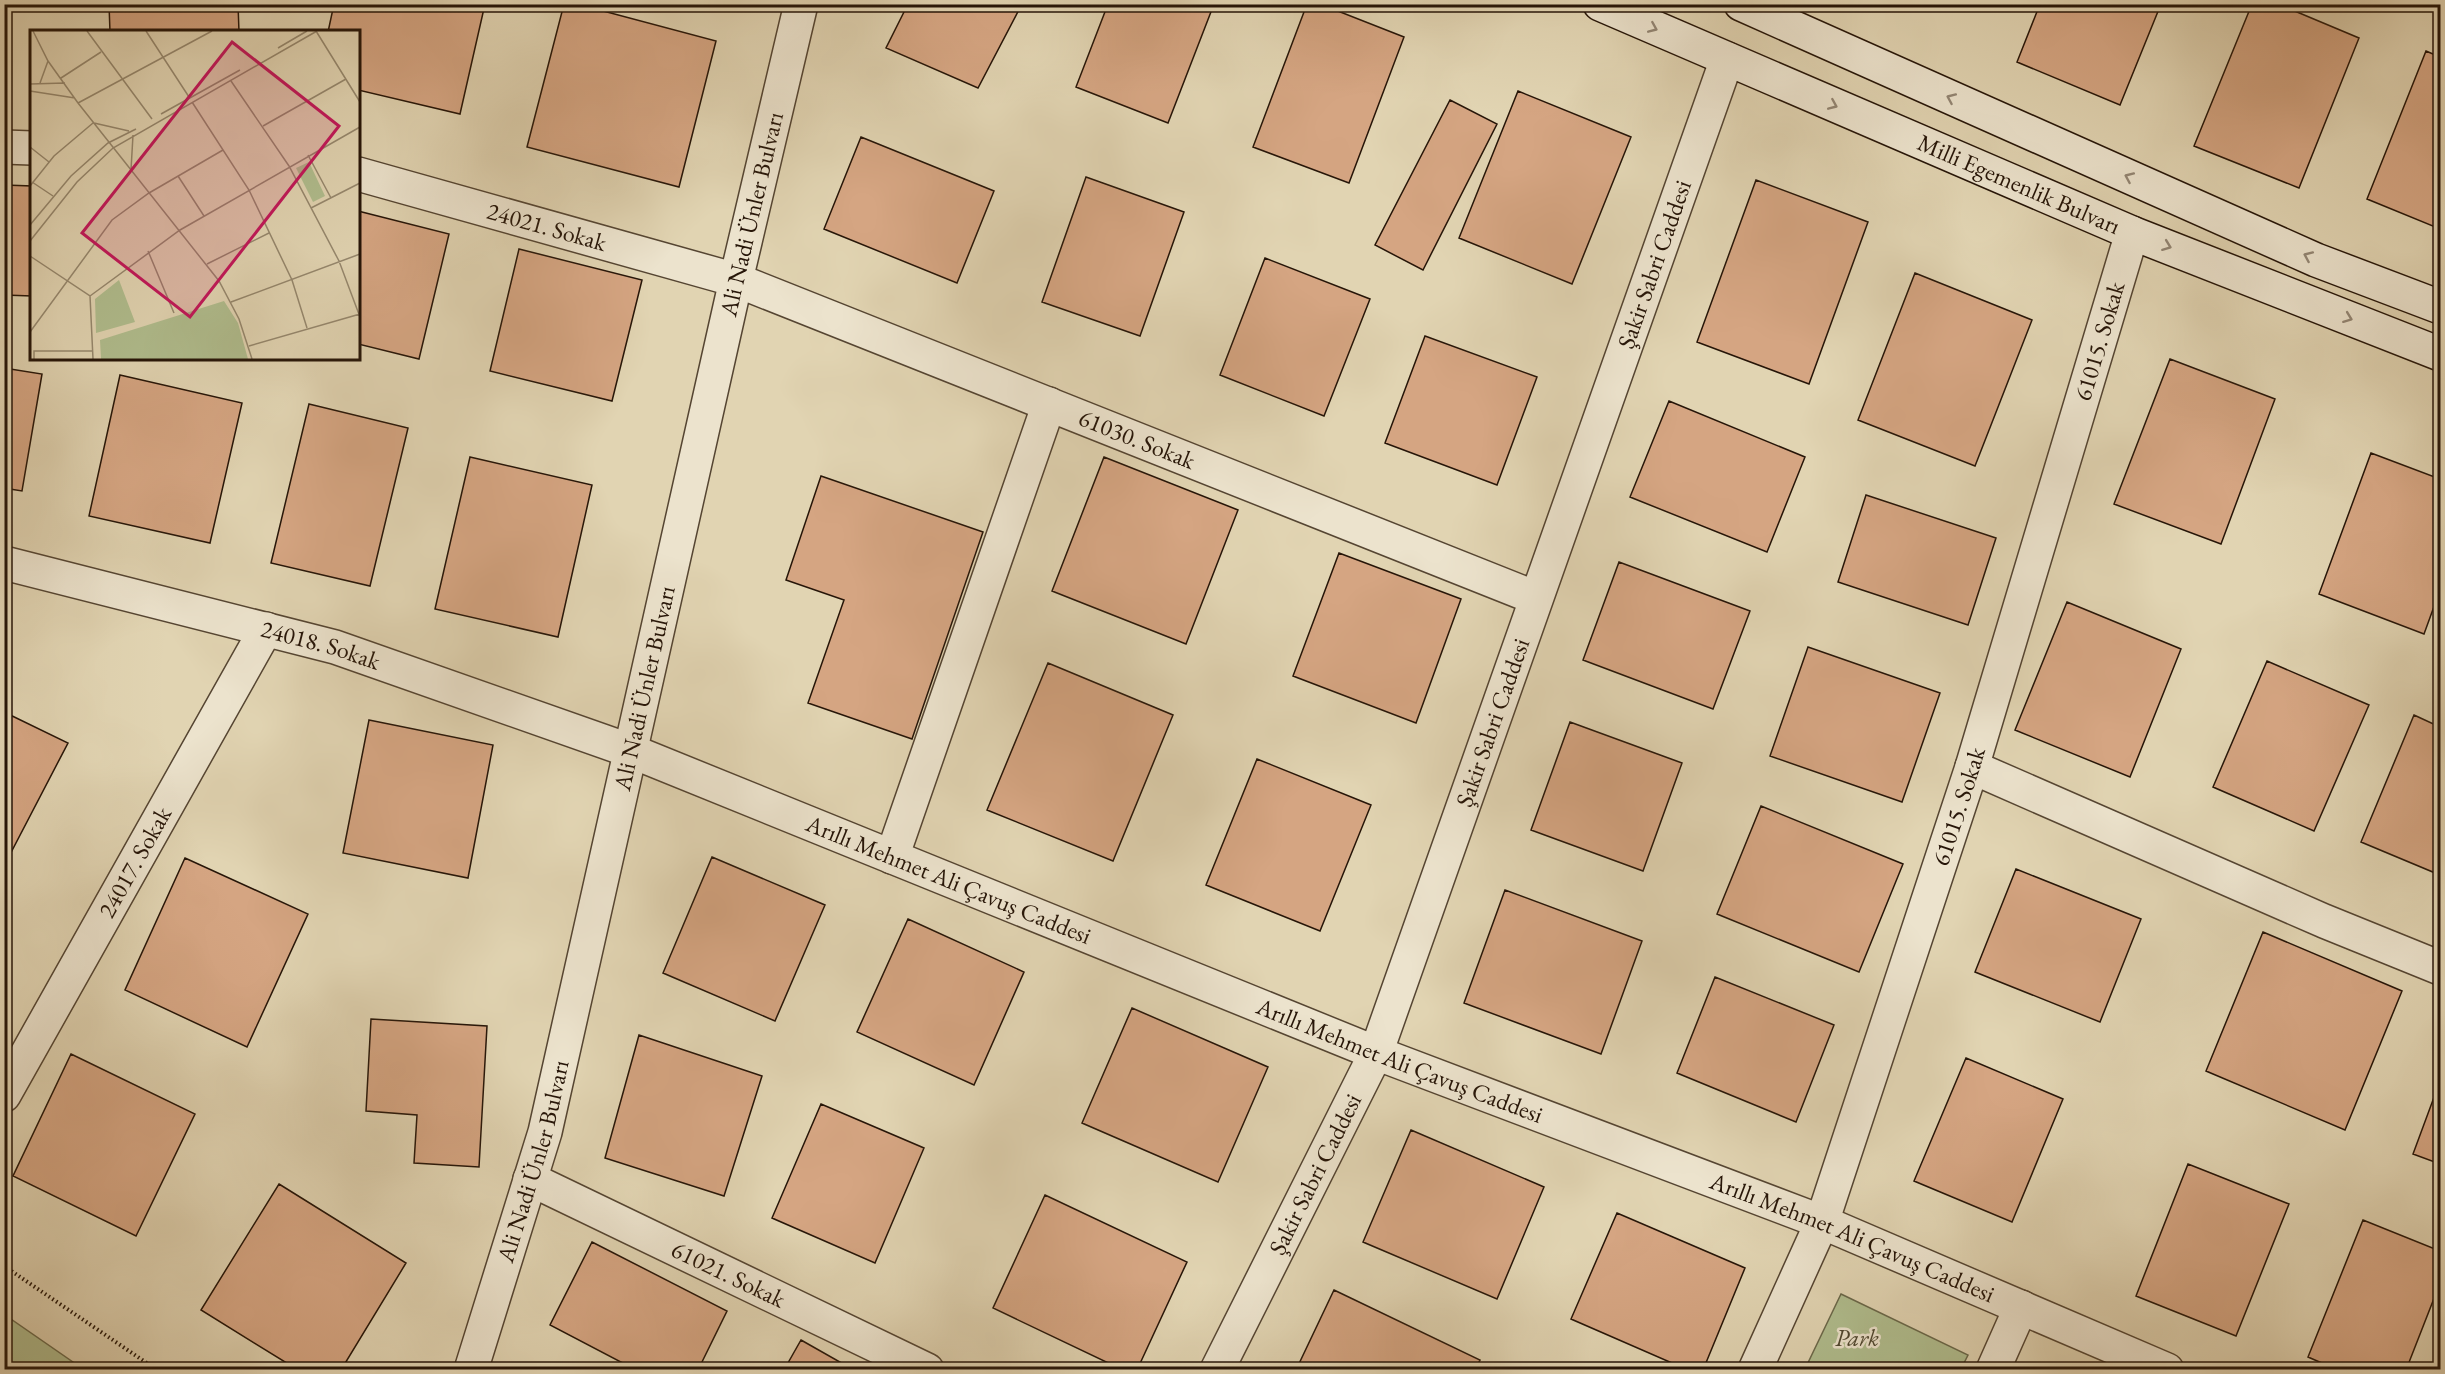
<svg xmlns="http://www.w3.org/2000/svg" width="2445" height="1374" font-family="'EB Garamond',serif">
  <style>
    .green { fill: #b0bd8e; stroke: #6b694b; stroke-width: 1.5 }
    .building { fill: #d5a582; stroke: #261508; stroke-width: 1.5 }
    .lines { fill: none; stroke-linecap: round; stroke-linejoin: round }
    .minor-casing { stroke: #554532; stroke-width: 36 }
    .tertiary-casing { stroke: #554532; stroke-width: 36 }
    .secondary-casing { stroke: #261508; stroke-width: 36 }
    .path { stroke: #261508; stroke-width: 4; stroke-dasharray: 1.5 3; stroke-linecap: butt }
    .minor { stroke: #ece3cd; stroke-width: 33 }
    .tertiary { stroke: #ece3cd; stroke-width: 33 }
    .secondary { stroke: #ece3cd; stroke-width: 33 }
    .oneway { stroke: #938674 }
    .labels { text-anchor: middle; stroke-width: 5; stroke-linejoin: round; paint-order: stroke }
    .street-label { font-size: 24px; fill: #261508; stroke: #ece3cd }
    .park-label { font-size: 24px; font-style: italic; fill: #4f4730; stroke: #ece3cd }
    .inset-road { fill: none; stroke: #96886e; stroke-width: 1.5 }
    .view { fill: #c2185b; fill-opacity: 0.15; stroke: #c2185b; stroke-width: 3 }
    .inset-edge { fill: none; stroke: #261508; stroke-width: 3 }
  </style>
  <rect width="100%" height="100%" fill="#e1d4b2"/>
  <filter id="stains"><feTurbulence type="fractalNoise" baseFrequency=".00333" numOctaves="4"/><feColorMatrix values="0 0 0 0 .2 0 0 0 0 .09 0 0 0 0 .02 0 0 0 .5 -.17"/></filter>
  <radialGradient id="worn" r=".72"><stop offset=".6" stop-color="#630" stop-opacity="0"/><stop offset="1" stop-color="#630" stop-opacity=".3"/></radialGradient>
  <path class="green" d="M 1841,1294 L 1968,1355 L 1961,1369 L 1805,1369 Z
    M 4,1315 L 5,1315 L 83,1369 L 5,1369 Z"/>
  <path class="building" d="M 109,4 L 238,4 L 239,32 L 110,32 Z
    M 334,4 L 485,4 L 460,114 L 358,90 L 358,32 L 328,32 Z
    M 564,4 L 577,4 L 716,41 L 679,187 L 527,147 Z
    M 908,4 L 1022,4 L 978,88 L 886,48 Z
    M 1108,4 L 1214,4 L 1168,123 L 1076,87 Z
    M 1307,4 L 1320,4 L 1404,37 L 1349,183 L 1253,147 Z
    M 2040,4 L 2161,4 L 2120,105 L 2017,62 Z
    M 2252,4 L 2278,4 L 2359,38 L 2299,188 L 2194,146 Z
    M 2426,51 L 2440,57 L 2440,229 L 2367,199 Z
    M 1518,91 L 1631,137 L 1572,284 L 1459,238 Z
    M 1450,100 L 1497,124 L 1423,270 L 1375,245 Z
    M 861,137 L 994,191 L 957,283 L 824,229 Z
    M 1086,177 L 1184,212 L 1140,336 L 1042,302 Z
    M 1756,180 L 1868,222 L 1809,384 L 1697,342 Z
    M 4,185 L 32,186 L 32,296 L 4,295 Z
    M 358,211 L 449,234 L 419,359 L 358,344 Z
    M 519,249 L 642,280 L 612,401 L 490,371 Z
    M 1265,258 L 1370,299 L 1324,416 L 1220,375 Z
    M 1915,273 L 2032,320 L 1975,466 L 1858,420 Z
    M 1425,336 L 1537,377 L 1497,485 L 1385,443 Z
    M 2170,359 L 2275,399 L 2221,544 L 2114,504 Z
    M 4,368 L 42,374 L 22,491 L 4,488 Z
    M 120,375 L 242,403 L 210,543 L 89,516 Z
    M 1669,401 L 1805,457 L 1767,552 L 1630,497 Z
    M 309,404 L 408,428 L 370,586 L 271,563 Z
    M 2371,453 L 2440,479 L 2440,590 L 2424,634 L 2319,594 Z
    M 470,457 L 592,485 L 558,637 L 435,609 Z
    M 1104,457 L 1238,510 L 1186,644 L 1052,591 Z
    M 821,476 L 983,532 L 912,739 L 808,703 L 844,600 L 786,580 Z
    M 1866,495 L 1996,538 L 1968,625 L 1838,582 Z
    M 1339,553 L 1461,599 L 1416,723 L 1293,676 Z
    M 1619,562 L 1750,611 L 1713,709 L 1583,660 Z
    M 2067,602 L 2181,649 L 2130,777 L 2015,730 Z
    M 1808,647 L 1940,693 L 1902,802 L 1770,756 Z
    M 2267,661 L 2369,705 L 2314,831 L 2213,787 Z
    M 1048,663 L 1173,715 L 1113,861 L 987,810 Z
    M 4,712 L 68,743 L 5,864 L 4,864 Z
    M 2414,715 L 2440,727 L 2440,875 L 2361,842 Z
    M 369,720 L 493,745 L 468,878 L 343,853 Z
    M 1570,722 L 1682,763 L 1643,871 L 1531,830 Z
    M 1257,759 L 1371,805 L 1320,931 L 1206,885 Z
    M 1761,806 L 1903,864 L 1859,972 L 1717,914 Z
    M 712,857 L 825,905 L 775,1021 L 663,973 Z
    M 185,858 L 308,914 L 247,1047 L 125,990 Z
    M 2016,869 L 2141,919 L 2100,1022 L 1975,972 Z
    M 1505,890 L 1642,941 L 1601,1054 L 1464,1003 Z
    M 908,919 L 1024,972 L 974,1085 L 857,1032 Z
    M 2263,932 L 2402,991 L 2345,1130 L 2206,1071 Z
    M 1715,977 L 1834,1025 L 1796,1122 L 1677,1073 Z
    M 1132,1008 L 1268,1067 L 1218,1182 L 1082,1123 Z
    M 371,1019 L 487,1026 L 479,1167 L 414,1163 L 417,1115 L 366,1111 Z
    M 639,1035 L 762,1076 L 724,1196 L 605,1158 Z
    M 71,1054 L 195,1114 L 136,1236 L 13,1176 Z
    M 1966,1058 L 2063,1099 L 2012,1222 L 1914,1181 Z
    M 2440,1081 L 2440,1164 L 2413,1154 Z
    M 821,1104 L 924,1148 L 875,1263 L 772,1218 Z
    M 1411,1130 L 1544,1187 L 1497,1299 L 1363,1242 Z
    M 2188,1164 L 2289,1204 L 2236,1336 L 2136,1296 Z
    M 279,1184 L 406,1263 L 341,1370 L 298,1370 L 201,1310 Z
    M 1045,1195 L 1187,1262 L 1137,1370 L 1123,1370 L 993,1308 Z
    M 1617,1213 L 1745,1268 L 1703,1370 L 1688,1370 L 1571,1319 Z
    M 2363,1220 L 2440,1251 L 2440,1283 L 2406,1370 L 2338,1370 L 2308,1357 Z
    M 592,1242 L 727,1311 L 698,1370 L 636,1370 L 550,1325 Z
    M 1334,1290 L 1480,1360 L 1475,1370 L 1296,1370 Z
    M 801,1340 L 854,1370 L 784,1370 Z"/>
  <g class="lines">
    <defs>
      <g id="minor">
        <path d="M 4,147 L 32,148"/>
        <path id="s1" d="M 358,174 L 736,280 L 1536,598"/>
        <path d="M 1972,767 L 2324,921 L 2440,968"/>
        <path d="M 892,857 L 1049,404"/>
        <path id="s2" d="M 4,1095 L 266,629"/>
        <path id="s3" d="M 530,1179 L 927,1370"/>
        <path id="s4" d="M 1217,1370 L 1376,1053 L 1727,59"/>
        <path id="s5" d="M 1755,1370 L 1822,1222 L 1972,767 L 2132,233"/>
        <path d="M 1993,1370 L 2021,1307"/>
      </g>
      <g id="tertiary">
        <path id="s6" d="M 4,563 L 335,647 L 631,751 L 1376,1053 L 1822,1222 L 2167,1370"/>
        <path id="s7" d="M 471,1370 L 545,1132 L 736,280 L 801,4"/>
      </g>
      <g id="secondary">
        <path id="s8" d="M 1600,4 L 2132,233 L 2440,354"/>
        <path d="M 1741,4 L 2316,260 L 2440,307"/>
      </g>
    </defs>
    <use href="#minor" class="minor-casing"/>
    <use href="#tertiary" class="tertiary-casing"/>
    <use href="#secondary" class="secondary-casing"/>
    <path class="path" d="M 4,1266 L 157,1370"/>
    <use href="#minor" class="minor"/>
    <use href="#tertiary" class="tertiary"/>
    <use href="#secondary" class="secondary"/>
  </g>
  <defs><path id="oneway-chevron" d="M-2-3.5L2.5 0L-2 3.5" fill="none" stroke-width="1.6" stroke-linecap="round" stroke-linejoin="round" transform="scale(1.5)"/></defs>
  <g class="oneway">
    <use href="#oneway-chevron" transform="translate(1653 28) rotate(23)"/>
    <use href="#oneway-chevron" transform="translate(1951 98) rotate(-156)"/>
    <use href="#oneway-chevron" transform="translate(1833 105) rotate(23)"/>
    <use href="#oneway-chevron" transform="translate(2129 177) rotate(-156)"/>
    <use href="#oneway-chevron" transform="translate(2167 246) rotate(21)"/>
    <use href="#oneway-chevron" transform="translate(2308 256) rotate(-156)"/>
    <use href="#oneway-chevron" transform="translate(2348 318) rotate(21)"/>
  </g>
  <g class="labels">
    <g class="street-label">
      <text dy="8" stroke="none"><textPath href="#s8" startOffset="456">Milli Egemenlik Bulvarı</textPath></text>
      <text dy="8" stroke="none"><textPath href="#s7" startOffset="1190">Ali Nadi Ünler Bulvarı</textPath></text>
      <text dy="8" stroke="none"><textPath href="#s1" startOffset="196">24021. Sokak</textPath></text>
      <text dy="8" stroke="none"><textPath href="#s4" startOffset="1191">Şakir Sabri Caddesi</textPath></text>
      <text dy="8" stroke="none"><textPath href="#s5" startOffset="1086">61015. Sokak</textPath></text>
      <text dy="8" stroke="none"><textPath href="#s1" startOffset="824">61030. Sokak</textPath></text>
      <text dy="8" stroke="none"><textPath href="#s6" startOffset="327">24018. Sokak</textPath></text>
      <text dy="8" stroke="none"><textPath href="#s7" startOffset="704">Ali Nadi Ünler Bulvarı</textPath></text>
      <text dy="8" stroke="none"><textPath href="#s4" startOffset="705">Şakir Sabri Caddesi</textPath></text>
      <text dy="8" stroke="none"><textPath href="#s5" startOffset="600">61015. Sokak</textPath></text>
      <text dy="8" stroke="none"><textPath href="#s2" startOffset="267">24017. Sokak</textPath></text>
      <text dy="8" stroke="none"><textPath href="#s6" startOffset="998">Arıllı Mehmet Ali Çavuş Caddesi</textPath></text>
      <text dy="8" stroke="none"><textPath href="#s6" startOffset="1484">Arıllı Mehmet Ali Çavuş Caddesi</textPath></text>
      <text dy="8" stroke="none"><textPath href="#s7" startOffset="218">Ali Nadi Ünler Bulvarı</textPath></text>
      <text dy="8" stroke="none"><textPath href="#s4" startOffset="219">Şakir Sabri Caddesi</textPath></text>
      <text dy="8" stroke="none"><textPath href="#s6" startOffset="1970">Arıllı Mehmet Ali Çavuş Caddesi</textPath></text>
      <text dy="8" stroke="none"><textPath href="#s3" startOffset="220">61021. Sokak</textPath></text>
    </g>
    <g class="park-label">
      <text x="1857" y="1346">Park</text>
    </g>
  </g>
  <g transform="translate(30 30)">
    <rect width="330" height="330" fill="#e1d4b2"/>
    <path d="M 279,132 L 295,166 L 283,172 L 266,138 ZM 89,250 L 105,292 L 66,303 L 65,269 ZM 194,271 L 208,293 L 218,329 L 71,329 L 70,310 Z" fill="#b0bd8e"/>
    <path class="inset-road" d="M 3,1 L 18,31 L 48,73 L 189,251 L 209,289 L 222,329M 57,1 L 122,89M 116,1 L 159,67M 286,1 L 330,72M 248,18 L 277,1M 31,48 L 71,22M 201,51 L 259,136 L 309,231 L 330,287M 10,53 L 18,31M 0,54 L 35,53M 0,61 L 45,68M 162,72 L 219,160 L 262,250 L 277,298M 48,73 L 182,1M 131,84 L 210,40M 64,93 L 99,101M 233,96 L 316,49M 0,117 L 19,132M 278,125 L 301,168M 101,140 L 103,105M 148,146 L 174,186M 2,152 L 23,166M 0,156 L 24,126 L 63,93M 281,178 L 330,153M 0,195 L 41,146 L 78,113 L 106,99M 0,211 L 47,152 L 83,118 L 287,1M 118,221 L 144,283M 0,226 L 60,266 L 63,329M 177,234 L 239,203M 60,266 L 150,200 L 330,97M 201,272 L 330,224M 0,302 L 82,190 L 119,163 L 193,120M 219,316 L 330,284M 4,329 L 4,321 L 63,321"/>
    <path class="view" d="M 202,12 L 309,96 L 160,287 L 52,203 Z"/>
    <rect width="330" height="330" class="inset-edge"/>
  </g>
  <rect width="2445" height="1374" fill="none" stroke="#e1d4b2" stroke-width="24"/>
  <rect x="6" y="6" width="2433" height="1362" fill="none" stroke="#261508" stroke-width="3"/>
  <rect x="12" y="12" width="2421" height="1350" fill="none" stroke="#261508" stroke-width="1.5"/>
  <rect width="100%" height="100%" filter="url(#stains)"/>
  <rect width="100%" height="100%" fill="url(#worn)"/>
</svg>
